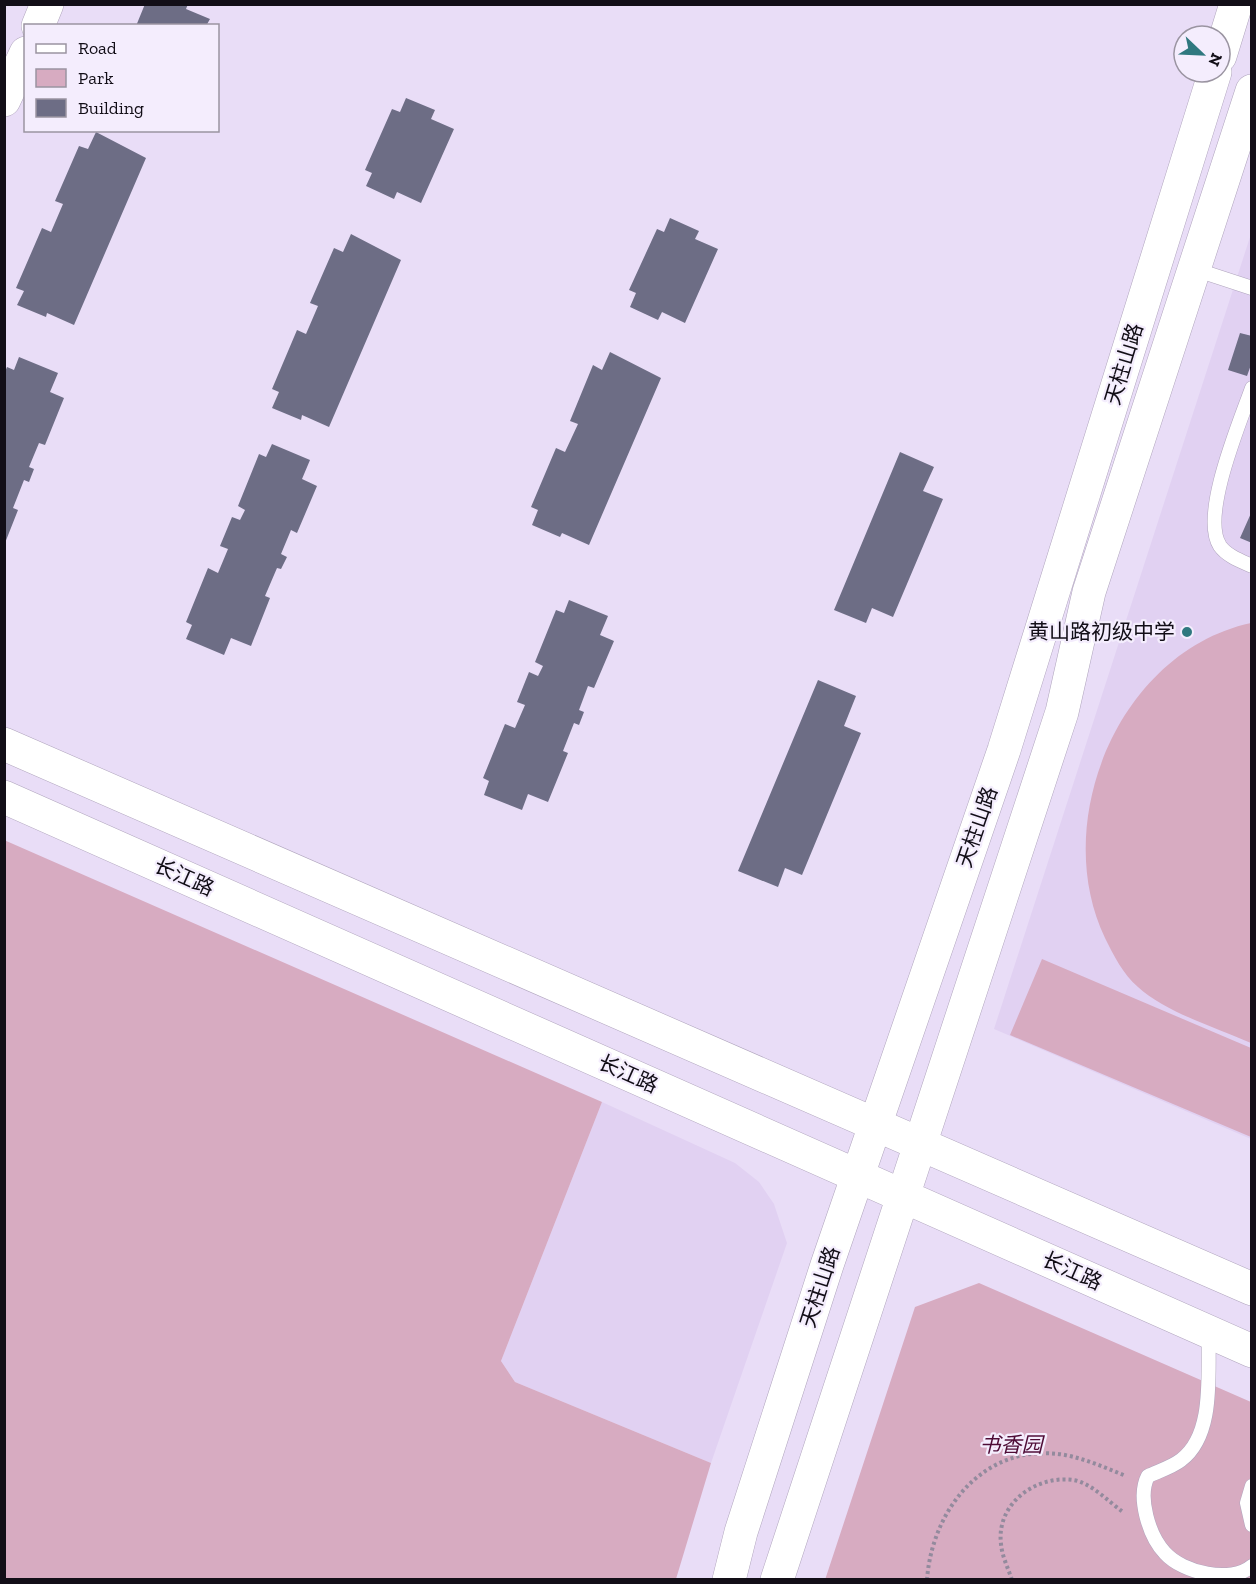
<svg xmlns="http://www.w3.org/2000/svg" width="1256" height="1584" font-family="'Zilla Slab','Noto Sans SC',serif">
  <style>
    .built { fill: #e1d1f2 }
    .green { fill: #d7abc1 }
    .building { fill: #6d6d85 }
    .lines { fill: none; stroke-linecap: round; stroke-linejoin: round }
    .service-casing { stroke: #b0a5bd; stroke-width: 15 }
    .tertiary-casing { stroke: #b0a5bd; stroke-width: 34 }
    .path { stroke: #938a9d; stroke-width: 4; stroke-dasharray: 3 3; stroke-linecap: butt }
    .service { stroke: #fff; stroke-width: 14 }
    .tertiary { stroke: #fff; stroke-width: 33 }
    .poi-dot { fill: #2f787f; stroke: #f4edfd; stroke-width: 2 }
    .labels { text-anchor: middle; stroke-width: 4.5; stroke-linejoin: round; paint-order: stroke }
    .street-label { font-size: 21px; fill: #120e17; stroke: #f4edfd }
    .poi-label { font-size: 21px; fill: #120e17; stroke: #f4edfd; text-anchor: end }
    .park-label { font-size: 21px; font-style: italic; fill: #4e0c36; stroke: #f4edfd }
  </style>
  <rect width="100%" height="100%" fill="#e9ddf7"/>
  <path class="built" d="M 1251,234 L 1251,1139 L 994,1029 Z
    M 602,1102 L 735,1163 L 759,1182 L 774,1204 L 787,1243 L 711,1463 L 515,1382 L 501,1361 Z"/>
  <path class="green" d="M 1251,623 L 1252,623 L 1251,1043 C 1217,1028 1165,1012 1138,987 C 1123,974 1114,956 1105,938 C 1049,821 1120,651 1251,623 Z
    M 4,840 L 602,1102 L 501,1361 L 515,1382 L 711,1463 L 676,1579 L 5,1579 Z
    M 1042,959 L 1251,1048 L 1251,1137 L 1010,1035 Z
    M 979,1283 L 1251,1402 L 1251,1579 L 825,1580 L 915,1307 Z"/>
  <path class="building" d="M 145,4 L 188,4 L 186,9 L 210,19 L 206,26 L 136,26 Z
    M 406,98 L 435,110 L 431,119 L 454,129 L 421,203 L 397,192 L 394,199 L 366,186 L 372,173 L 365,170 L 392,109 L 400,112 Z
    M 96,132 L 146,158 L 74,325 L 47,313 L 46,317 L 17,305 L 24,291 L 16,288 L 42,228 L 51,232 L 63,204 L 55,201 L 79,146 L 88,149 Z
    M 670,218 L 699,231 L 695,239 L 718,249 L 685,323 L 662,312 L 658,320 L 630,307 L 636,293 L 629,290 L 657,229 L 664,232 Z
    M 351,234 L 401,260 L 329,427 L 302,415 L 301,420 L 272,408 L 279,392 L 272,389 L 297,330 L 306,334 L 318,306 L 310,303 L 334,248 L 343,252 Z
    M 1240,333 L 1252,336 L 1252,362 L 1247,376 L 1228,370 Z
    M 610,352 L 661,378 L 589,545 L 562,533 L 560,537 L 532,525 L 538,510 L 531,507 L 556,448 L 565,452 L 578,424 L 570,421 L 593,365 L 602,370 Z
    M 19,357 L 58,373 L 50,392 L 64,398 L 45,445 L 39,443 L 29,467 L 34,469 L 29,482 L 24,480 L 13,508 L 18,510 L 5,543 L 5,372 L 7,367 L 14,370 Z
    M 272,444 L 310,460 L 302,479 L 317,486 L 297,533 L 291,530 L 281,554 L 287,557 L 281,569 L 277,568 L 265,596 L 270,598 L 251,646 L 231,638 L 224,655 L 186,639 L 192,625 L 186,622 L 208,568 L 218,573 L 228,549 L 220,546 L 232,517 L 240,520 L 245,510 L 238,506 L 259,454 L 266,457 Z
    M 900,452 L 934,467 L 923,491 L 943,499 L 893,617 L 872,608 L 866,623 L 834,610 Z
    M 1252,511 L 1252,543 L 1240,538 Z
    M 569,600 L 608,616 L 600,635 L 614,641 L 594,688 L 588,686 L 579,710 L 584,712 L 579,725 L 574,723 L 563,751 L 568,753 L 548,802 L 528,794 L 522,810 L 484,795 L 489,781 L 483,778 L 505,724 L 515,728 L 525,705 L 517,702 L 529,672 L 538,676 L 543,666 L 535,662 L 556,610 L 564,613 Z
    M 818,680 L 856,696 L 844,726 L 861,733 L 802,875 L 785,868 L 778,887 L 738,871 Z"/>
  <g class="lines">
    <defs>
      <path id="service" d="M 1194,269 L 1252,288
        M 1252,388 C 1240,422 1200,516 1220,546 C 1227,556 1241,561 1252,566
        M 1209,1332 C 1207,1370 1216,1434 1181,1460 C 1172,1467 1159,1471 1148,1476 C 1137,1497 1149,1536 1165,1553 C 1183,1573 1231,1584 1252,1566
        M 1252,1486 L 1247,1503 L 1252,1525"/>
      <path id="tertiary" d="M 38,26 L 47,4
        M 1220,56 L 1236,4
        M 4,100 L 26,53
        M 4,744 L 1252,1289
        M 4,797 L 1252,1351
        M 729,1580 L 741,1532 L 827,1265 L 1004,750 L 1215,72
        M 777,1580 L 1062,712 L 1089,592 L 1252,91"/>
    </defs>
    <use href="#service" class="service-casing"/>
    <use href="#tertiary" class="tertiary-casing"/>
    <path class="path" d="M 927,1580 C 932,1508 986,1441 1065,1455 C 1086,1459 1106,1468 1126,1476
      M 1012,1580 C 1008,1568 1002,1556 1001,1544 C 996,1504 1035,1475 1073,1480 C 1090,1482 1109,1502 1123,1512"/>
    <use href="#service" class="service"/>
    <use href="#tertiary" class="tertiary"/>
  </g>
  <circle class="poi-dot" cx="1187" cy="632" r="6"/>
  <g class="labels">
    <g class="street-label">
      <text transform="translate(1124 364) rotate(-73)" y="7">天柱山路</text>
      <text transform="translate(977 827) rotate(-71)" y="7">天柱山路</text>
      <text transform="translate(184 877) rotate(24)" y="7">长江路</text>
      <text transform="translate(628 1074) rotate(24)" y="7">长江路</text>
      <text transform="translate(1072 1271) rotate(24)" y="7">长江路</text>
      <text transform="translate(820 1287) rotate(-72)" y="7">天柱山路</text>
    </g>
    <g class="poi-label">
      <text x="1175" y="639">黄山路初级中学</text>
    </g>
    <g class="park-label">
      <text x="1011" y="1452">书香园</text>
    </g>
  </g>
  <rect width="1256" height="1584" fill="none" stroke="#120e17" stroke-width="12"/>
  <rect x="24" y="24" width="195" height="108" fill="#f4edfd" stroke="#9a94a1" stroke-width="1.5"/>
  <rect x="36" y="44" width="30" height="9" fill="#ffffff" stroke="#9a94a1" stroke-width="1.5"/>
  <text x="78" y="54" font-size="18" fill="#120e17">Road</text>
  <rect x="36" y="69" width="30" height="18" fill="#d7abc1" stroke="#9a94a1" stroke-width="1.5"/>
  <text x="78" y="84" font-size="18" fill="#120e17">Park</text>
  <rect x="36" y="99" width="30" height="18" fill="#6d6d85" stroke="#9a94a1" stroke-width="1.5"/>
  <text x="78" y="114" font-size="18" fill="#120e17">Building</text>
  <g transform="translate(1202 54) rotate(113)"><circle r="28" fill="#f4edfd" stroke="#9a94a1" stroke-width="1.5"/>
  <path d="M0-4.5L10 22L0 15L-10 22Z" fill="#2f787f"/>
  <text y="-9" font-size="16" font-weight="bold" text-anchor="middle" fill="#120e17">N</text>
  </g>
</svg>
